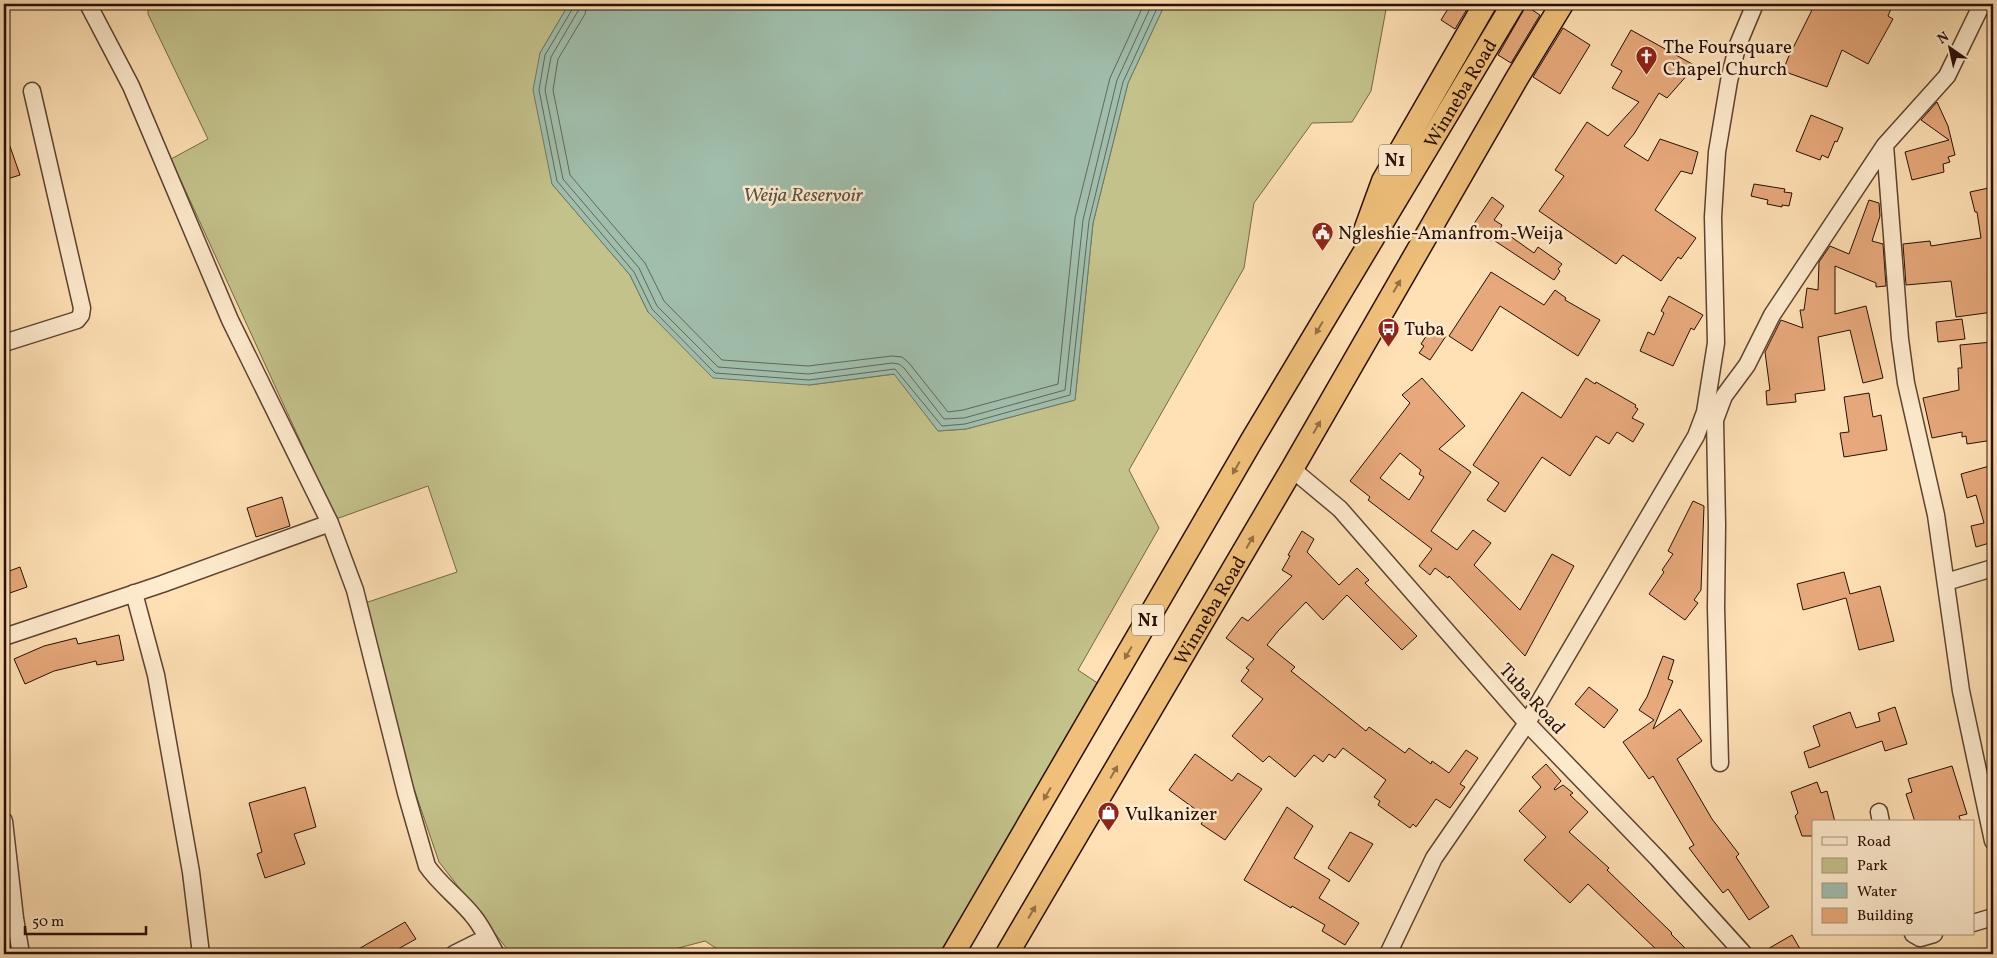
<svg xmlns="http://www.w3.org/2000/svg" width="1997" height="958" font-family="Vollkorn,serif">
  <style>
    .green { fill: #c4c28b; stroke: #766847 }
    .water { fill: #a0beac; stroke: #707868 }
    .lines { fill: none; stroke-linecap: round; stroke-linejoin: round }
    .shore { stroke: #646658; stroke-width: 1 }
    .building { fill: #e7a97b; stroke: #280e03; fill-rule: evenodd }
    .minor-casing { stroke: #5e4330; stroke-width: 19 }
    .highway-casing { stroke: #280e03; stroke-width: 25 }
    .minor { stroke: #ffeccf; stroke-width: 16 }
    .highway { stroke: #f0c07a; stroke-width: 22 }
    .oneway { fill: #967044 }
    .labels { text-anchor: middle; stroke-width: 5; stroke-linejoin: round; paint-order: stroke }
    .shield { fill: #ffeccf; stroke: #685140; stroke-width: 1 }
    .shield-label { font-size: 18px; font-weight: bold; fill: #280e03 }
    .poi-label { font-size: 19px; fill: #280e03; stroke: #ffeccf; text-anchor: start }
    .street-label { font-size: 19px; fill: #280e03; stroke: #ffeccf }
    .water-label { font-size: 20px; font-style: italic; fill: #585447; stroke: #ffeccf }
  </style>
  <rect width="100%" height="100%" fill="#ffe1b5"/>
  <filter id="stains"><feTurbulence type="fractalNoise" baseFrequency=".004" numOctaves="4"/><feColorMatrix values="0 0 0 0 .2 0 0 0 0 .09 0 0 0 0 .02 0 0 0 .5 -.17"/></filter>
  <radialGradient id="worn" r=".72"><stop offset=".6" stop-color="#630" stop-opacity="0"/><stop offset="1" stop-color="#630" stop-opacity=".3"/></radialGradient>
  <path class="green" d="M 148,4 L 569,4 L 540,53 L 552,184 L 630,275 L 648,312 L 809,385 L 895,374 L 938,431 L 966,429 L 1075,400 L 1093,223 L 1128,83 L 1165,4 L 1387,4 L 1371,91 L 1352,122 L 1312,123 L 1254,203 L 1244,268 L 1129,470 L 1159,528 L 1078,670 L 1099,684 L 939,954 L 725,954 L 705,941 L 656,954 L 511,954 L 439,862 L 406,765 L 365,603 L 457,572 L 428,486 L 336,519 L 171,159 L 208,139 L 148,14 Z"/>
  <path class="water" d="M 569,4 L 1165,4 L 1128,83 L 1093,223 L 1075,400 L 966,429 L 938,431 L 894,374 L 809,385 L 713,378 L 648,312 L 630,275 L 552,184 L 533,90 L 540,53 Z"/>
  <g class="lines">
    <path class="shore" d="M 573,4 L 573,8 L 545,55 L 539,90 L 557,181 L 634,272 L 652,309 L 715,373 L 809,380 L 895,369 L 942,426 L 965,424 L 1070,395 L 1089,221 L 1123,82 L 1159,4
      M 580,4 L 578,11 L 551,57 L 545,90 L 563,179 L 639,268 L 657,306 L 718,367 L 808,374 L 892,363 L 899,364 L 904,368 L 944,419 L 964,418 L 1065,390 L 1083,220 L 1117,80 L 1152,4
      M 587,4 L 585,14 L 558,59 L 553,90 L 570,175 L 645,263 L 664,301 L 722,360 L 808,366 L 892,356 L 902,357 L 909,363 L 948,412 L 963,410 L 1058,384 L 1075,218 L 1110,78 L 1144,4"/>
  </g>
  <path class="building" d="M 1451,4 L 1470,4 L 1455,29 L 1441,20 Z
    M 1815,4 L 1893,4 L 1888,16 L 1893,19 L 1868,64 L 1842,50 L 1827,87 L 1783,71 L 1788,58 Z
    M 1526,6 L 1540,15 L 1511,63 L 1498,55 Z
    M 1563,28 L 1590,45 L 1560,94 L 1533,77 Z
    M 1631,30 L 1694,65 L 1689,73 L 1667,98 L 1659,93 L 1634,134 L 1624,146 L 1648,161 L 1660,139 L 1698,152 L 1692,174 L 1681,171 L 1655,210 L 1696,238 L 1681,259 L 1678,257 L 1661,281 L 1623,255 L 1616,264 L 1539,211 L 1564,176 L 1555,170 L 1587,122 L 1608,136 L 1639,102 L 1612,88 L 1622,71 L 1611,65 Z
    M 1937,102 L 1948,126 L 1955,155 L 1948,157 L 1950,162 L 1943,164 L 1944,172 L 1912,180 L 1905,152 L 1949,140 L 1921,120 Z
    M 1811,115 L 1843,128 L 1837,142 L 1835,141 L 1828,158 L 1822,155 L 1820,160 L 1796,151 Z
    M 4,135 L 6,135 L 20,175 L 4,180 Z
    M 1754,184 L 1785,189 L 1784,192 L 1792,193 L 1789,206 L 1782,205 L 1782,207 L 1767,204 L 1768,200 L 1751,196 Z
    M 1993,187 L 1993,312 L 1956,317 L 1951,281 L 1906,285 L 1903,244 L 1930,241 L 1931,246 L 1981,238 L 1977,212 L 1975,212 L 1970,192 Z
    M 1492,197 L 1504,206 L 1494,220 L 1502,225 L 1500,229 L 1534,253 L 1538,247 L 1562,264 L 1558,269 L 1560,271 L 1554,280 L 1492,239 L 1491,241 L 1471,228 Z
    M 1869,200 L 1879,203 L 1880,216 L 1872,241 L 1883,244 L 1886,286 L 1876,287 L 1876,283 L 1835,266 L 1835,314 L 1866,306 L 1883,378 L 1863,383 L 1850,330 L 1818,337 L 1825,390 L 1795,394 L 1796,402 L 1767,405 L 1766,391 L 1770,390 L 1765,352 L 1781,320 L 1803,328 L 1800,310 L 1804,310 L 1807,288 L 1818,290 L 1819,262 L 1830,246 L 1849,254 Z
    M 1491,272 L 1544,305 L 1555,290 L 1566,298 L 1565,300 L 1600,320 L 1578,356 L 1500,306 L 1472,351 L 1449,336 Z
    M 1669,296 L 1703,315 L 1694,330 L 1691,328 L 1673,366 L 1640,351 L 1648,332 L 1654,335 L 1664,313 L 1661,311 Z
    M 1962,319 L 1965,339 L 1938,342 L 1936,322 Z
    M 1432,327 L 1446,336 L 1430,360 L 1419,353 L 1424,346 L 1421,344 Z
    M 1992,342 L 1993,381 L 1989,382 L 1993,415 L 1993,440 L 1967,444 L 1966,436 L 1962,437 L 1962,432 L 1932,438 L 1923,398 L 1959,390 L 1958,368 L 1962,368 L 1960,345 Z
    M 1422,378 L 1465,426 L 1439,449 L 1471,472 L 1431,531 L 1457,550 L 1473,530 L 1491,543 L 1474,565 L 1520,610 L 1552,554 L 1574,566 L 1525,656 L 1449,576 L 1448,578 L 1435,568 L 1430,575 L 1419,566 L 1432,549 L 1368,500 L 1370,497 L 1350,481 L 1410,403 L 1402,395 ZM 1400,453 L 1421,470 L 1419,474 L 1424,477 L 1409,500 L 1380,478 Z
    M 1586,378 L 1595,384 L 1596,382 L 1636,405 L 1635,407 L 1638,409 L 1632,418 L 1644,424 L 1633,442 L 1617,432 L 1609,444 L 1596,436 L 1570,476 L 1542,457 L 1505,512 L 1487,500 L 1499,483 L 1473,465 L 1522,392 L 1561,418 Z
    M 1869,393 L 1873,417 L 1881,415 L 1887,450 L 1844,457 L 1840,433 L 1849,432 L 1844,397 Z
    M 1993,465 L 1993,542 L 1976,547 L 1971,526 L 1984,523 L 1976,495 L 1967,498 L 1961,474 Z
    M 282,497 L 290,526 L 256,537 L 247,508 Z
    M 1693,501 L 1704,506 L 1701,590 L 1694,600 L 1698,603 L 1685,620 L 1649,594 L 1664,572 L 1662,570 L 1673,554 L 1668,551 Z
    M 1302,531 L 1314,539 L 1307,552 L 1339,585 L 1357,568 L 1369,580 L 1365,583 L 1417,636 L 1402,650 L 1347,595 L 1323,620 L 1306,602 L 1278,631 L 1267,645 L 1295,667 L 1291,671 L 1366,731 L 1369,727 L 1405,753 L 1409,748 L 1431,764 L 1432,761 L 1449,773 L 1466,750 L 1478,758 L 1460,784 L 1465,787 L 1450,808 L 1436,799 L 1416,827 L 1413,824 L 1410,828 L 1378,805 L 1380,801 L 1374,797 L 1386,780 L 1343,748 L 1335,758 L 1329,754 L 1323,762 L 1314,755 L 1295,777 L 1269,756 L 1263,762 L 1232,736 L 1263,699 L 1241,681 L 1249,670 L 1246,668 L 1254,659 L 1226,638 L 1242,617 L 1248,621 L 1292,576 L 1282,570 L 1290,556 L 1288,555 Z
    M 20,567 L 27,587 L 4,595 L 4,573 Z
    M 1844,572 L 1850,594 L 1880,586 L 1894,641 L 1859,650 L 1846,598 L 1803,610 L 1797,584 Z
    M 119,635 L 124,660 L 97,665 L 96,661 L 54,671 L 25,684 L 14,659 L 44,646 L 76,638 L 78,644 Z
    M 1663,656 L 1674,660 L 1668,679 L 1673,681 L 1653,729 L 1680,709 L 1702,741 L 1677,759 L 1712,819 L 1739,854 L 1736,857 L 1769,907 L 1749,920 L 1728,889 L 1723,893 L 1689,848 L 1694,845 L 1653,776 L 1649,779 L 1623,742 L 1654,720 L 1639,710 L 1647,697 Z
    M 1589,687 L 1618,710 L 1604,728 L 1575,704 Z
    M 1895,707 L 1907,744 L 1885,751 L 1882,741 L 1809,768 L 1804,752 L 1820,746 L 1813,726 L 1850,712 L 1856,728 L 1880,721 L 1878,713 Z
    M 1195,754 L 1232,781 L 1238,773 L 1262,789 L 1225,840 L 1201,824 L 1206,817 L 1169,790 Z
    M 1546,764 L 1561,781 L 1554,789 L 1555,790 L 1563,785 L 1573,793 L 1570,795 L 1588,812 L 1569,832 L 1609,868 L 1607,870 L 1672,933 L 1671,934 L 1691,954 L 1661,954 L 1588,884 L 1570,903 L 1524,860 L 1546,837 L 1519,811 L 1541,787 L 1532,777 Z
    M 1952,766 L 1967,814 L 1959,816 L 1961,822 L 1915,822 L 1906,794 L 1912,792 L 1908,779 Z
    M 1817,782 L 1821,793 L 1827,791 L 1835,822 L 1813,822 L 1813,836 L 1802,836 L 1795,816 L 1798,813 L 1791,792 Z
    M 305,787 L 316,827 L 294,834 L 305,864 L 265,878 L 257,854 L 262,852 L 249,803 Z
    M 1287,807 L 1313,826 L 1294,858 L 1330,880 L 1319,898 L 1359,923 L 1345,945 L 1322,931 L 1325,925 L 1292,906 L 1291,908 L 1244,880 Z
    M 1350,832 L 1373,844 L 1349,882 L 1328,868 Z
    M 405,922 L 416,939 L 389,954 L 350,954 Z
    M 1792,935 L 1803,954 L 1759,954 Z"/>
  <g class="lines">
    <defs>
      <path id="minor" d="M 88,4 L 131,86 L 230,320 L 330,523 L 355,590 L 406,793 L 427,866 C 440,885 460,899 474,917 C 483,928 489,942 496,954
        M 1885,145 L 1900,339 L 1906,383 L 1936,515 L 1961,691 L 1993,841
        M 4,343 L 77,320 L 81,315 L 82,308 L 32,91
        M 1708,414 L 1715,420 L 1717,525 L 1716,608 L 1720,763
        M 1715,420 L 1724,396 L 1747,365 L 1772,315 L 1885,145 L 1947,76 L 1982,4
        M 1292,469 L 1340,509 L 1527,723 L 1658,859 L 1744,954
        M 1946,582 L 1993,568
        M 134,593 L 156,675 L 191,872 L 201,954
        M 4,637 L 162,584 L 330,523
        M 1879,812 L 1881,822
        M 4,821 L 15,918 L 21,954
        M 1973,923 L 1993,917
        M 1913,934 L 1920,938 L 1934,934
        M 454,954 L 486,938
        M 1388,954 L 1434,858 L 1527,723 L 1696,436 L 1705,412 L 1716,343 L 1713,217 L 1717,152 L 1729,81 L 1737,47 L 1755,4"/>
      <g id="highway">
        <path d="M 1363,236 L 1383,181 L 1485,4"/>
        <path id="s1" d="M 953,954 L 1252,440 L 1513,4"/>
        <path id="s2" d="M 1007,954 L 1292,469 L 1517,78 L 1562,4"/>
      </g>
    </defs>
    <use href="#minor" class="minor-casing"/>
    <use href="#highway" class="highway-casing"/>
    <use href="#minor" class="minor"/>
    <use href="#highway" class="highway"/>
  </g>
  <defs><path id="oneway-solid" d="M-6-.8H1V-3.2L6.5 0L1 3.2V.8H-6Z" transform="scale(1.25)"/></defs>
  <g class="oneway">
    <use href="#oneway-solid" transform="translate(1397 286) rotate(-60)"/>
    <use href="#oneway-solid" transform="translate(1319 328) rotate(121)"/>
    <use href="#oneway-solid" transform="translate(1317 427) rotate(-60)"/>
    <use href="#oneway-solid" transform="translate(1236 468) rotate(120)"/>
    <use href="#oneway-solid" transform="translate(1250 542) rotate(-60)"/>
    <use href="#oneway-solid" transform="translate(1128 653) rotate(120)"/>
    <use href="#oneway-solid" transform="translate(1114 772) rotate(-60)"/>
    <use href="#oneway-solid" transform="translate(1047 794) rotate(120)"/>
    <use href="#oneway-solid" transform="translate(1032 912) rotate(-60)"/>
  </g>
  <defs>
    <symbol id="church-pin" viewBox="-11 -11 22 30"><path d="M0 17L-7.5 6A9.5 9.5 0 1 1 7.5 6Z" fill="#8f2418" stroke="#ffeccf"/><path d="M-1.2-6h2.4v3.5h3.3v2.4h-3.3V6h-2.4V-.1h-3.3v-2.4h3.3Z" fill="#fff"/></symbol>
    <symbol id="civic-pin" viewBox="-11 -11 22 30"><path d="M0 17L-7.5 6A9.5 9.5 0 1 1 7.5 6Z" fill="#8f2418" stroke="#ffeccf"/><path d="M-.6-6.5H3V-4.5H.6V-3L4-1V1h2V6H-6V1h2V-1L-.6-3ZM-1.2 2.5V6h2.4V2.5Z" fill="#fff"/></symbol>
    <symbol id="bus-pin" viewBox="-11 -11 22 30"><path d="M0 17L-7.5 6A9.5 9.5 0 1 1 7.5 6Z" fill="#8f2418" stroke="#ffeccf"/><path d="M-5-6H5V4H4V6H2V4H-2V6H-4V4H-5ZM-3.5-4V0h7V-4ZM-3.5 1.2v1.5H-2V1.2ZM2 1.2v1.5H3.5V1.2Z" fill="#fff"/></symbol>
    <symbol id="shop-pin" viewBox="-11 -11 22 30"><path d="M0 17L-7.5 6A9.5 9.5 0 1 1 7.5 6Z" fill="#8f2418" stroke="#ffeccf"/><path d="M-5-2.5h2.3a2.7 3.5 0 0 1 5.4 0H5L5.5 6h-11ZM-1.5-2.5h3a1.5 2.3 0 0 0-3 0Z" fill="#fff"/></symbol>
  </defs>
  <g fill-rule="evenodd">
    <use href="#church-pin" x="1634" y="44" width="25" height="34"/>
    <use href="#civic-pin" x="1310" y="220" width="25" height="34"/>
    <use href="#bus-pin" x="1376" y="316" width="25" height="34"/>
    <use href="#shop-pin" x="1096" y="800" width="25" height="34"/>
  </g>
  <g class="labels">
    <g class="shield">
      <rect x="1379" y="144.5" width="32" height="31" rx="4"/>
      <rect x="1132" y="604.5" width="32" height="31" rx="4"/>
    </g>
    <g class="shield-label">
      <text x="1395" y="166">N1</text>
      <text x="1148" y="626">N1</text>
    </g>
    <g class="poi-label">
      <text x="1663" y="53">The Foursquare<tspan x="1663" dy="22">Chapel Church</tspan></text>
      <text x="1338" y="239">Ngleshie-Amanfrom-Weija</text>
      <text x="1404" y="335">Tuba</text>
      <text x="1125" y="820">Vulkanizer</text>
    </g>
    <g class="street-label">
      <text dy="7" stroke="none"><textPath href="#s1" startOffset="999">Winneba Road</textPath></text>
      <text dy="7" stroke="none"><textPath href="#s2" startOffset="399">Winneba Road</textPath></text>
      <text transform="translate(1533 698) rotate(48)" y="7">Tuba Road</text>
    </g>
    <g class="water-label">
      <text x="803" y="201">Weija Reservoir</text>
    </g>
  </g>
  <rect width="1997" height="958" fill="none" stroke="#ffe1b5" stroke-width="20"/>
  <rect x="5" y="5" width="1987" height="948" fill="none" stroke="#280e03" stroke-width="2.5"/>
  <rect x="10" y="10" width="1977" height="938" fill="none" stroke="#280e03"/>
  <rect x="1812" y="820" width="162" height="115" fill="#ffeccf" stroke="#a9937d"/>
  <rect x="1822" y="837" width="25" height="8" fill="#ffeccf" stroke="#a9937d"/>
  <text x="1857" y="846" font-size="15" fill="#280e03">Road</text>
  <rect x="1822" y="858" width="25" height="15" fill="#c4c28b" stroke="#a9937d"/>
  <text x="1857" y="870" font-size="15" fill="#280e03">Park</text>
  <rect x="1822" y="883" width="25" height="15" fill="#a0beac" stroke="#a9937d"/>
  <text x="1857" y="896" font-size="15" fill="#280e03">Water</text>
  <rect x="1822" y="908" width="25" height="15" fill="#e7a97b" stroke="#a9937d"/>
  <text x="1857" y="920" font-size="15" fill="#280e03">Building</text>
  <g transform="translate(1950 48) rotate(326)" stroke="#ffeccf" stroke-width="4" paint-order="stroke">
  <path d="M0-4L9 19L0 12L-9 19Z" fill="#280e03"/>
  <text y="-8" font-size="14" font-weight="bold" text-anchor="middle" fill="#280e03">N</text>
  </g>
  <path d="M25 926v8h121v-8" fill="none" stroke="#280e03" stroke-width="2.5"/>
  <text x="32" y="926" font-size="15" fill="#280e03" stroke="#ffeccf" stroke-width="4" paint-order="stroke">50 m</text>
  <rect width="100%" height="100%" filter="url(#stains)"/>
  <rect width="100%" height="100%" fill="url(#worn)"/>
</svg>
